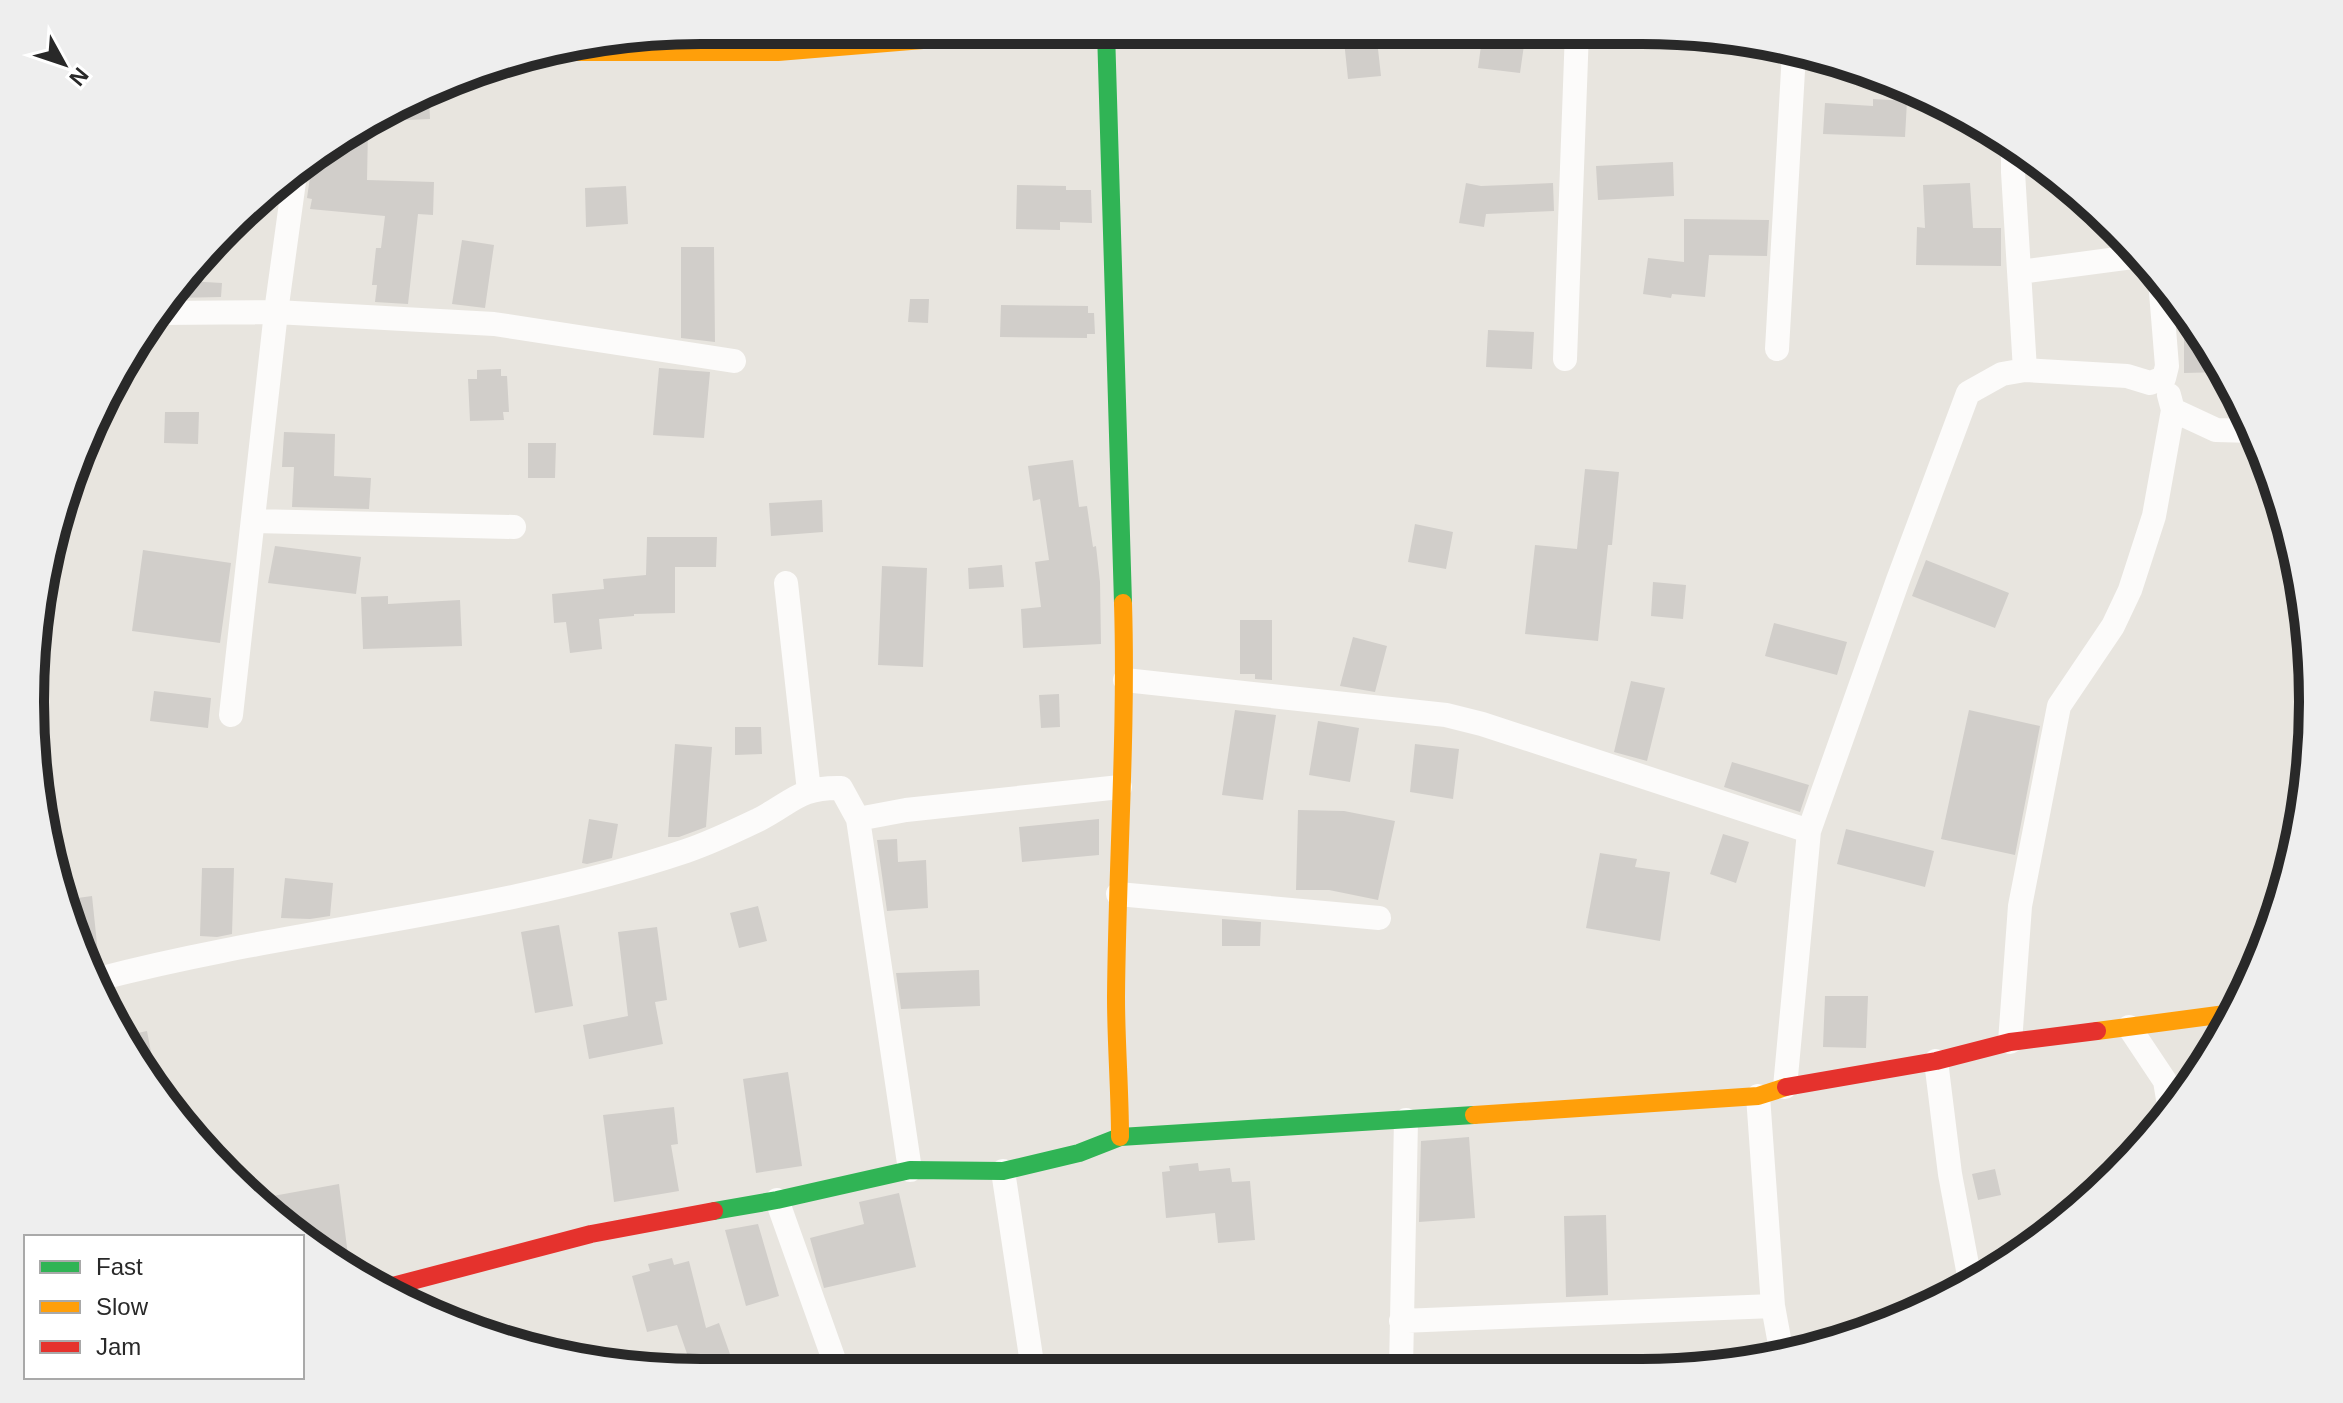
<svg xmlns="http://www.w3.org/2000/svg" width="2343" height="1403" font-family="Arial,sans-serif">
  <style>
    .building { fill: #d1ceca }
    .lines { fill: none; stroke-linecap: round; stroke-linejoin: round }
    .street { stroke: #fcfbfa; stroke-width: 24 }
    .fast { stroke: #30b455; stroke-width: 18 }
    .slow { stroke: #ff9f0a; stroke-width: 18 }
    .jam { stroke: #e5322d; stroke-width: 18 }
    .rim { fill: none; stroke: #292929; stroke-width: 10 }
  </style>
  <rect width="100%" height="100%" fill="#e8e5df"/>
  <path class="building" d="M 1343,31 L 1376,31 L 1381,76 L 1348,79 Z
    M 1483,31 L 1526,31 L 1520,73 L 1478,68 Z
    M 429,96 L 430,119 L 382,121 L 414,104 Z
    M 1873,99 L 1907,101 L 1905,137 L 1823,134 L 1825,103 L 1873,106 Z
    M 368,129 L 367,180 L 434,182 L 433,215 L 418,214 L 408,304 L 375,302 L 377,285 L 372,285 L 376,248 L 381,248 L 385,216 L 310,209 L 312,199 L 307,198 L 310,177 L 313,177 L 313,158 Z
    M 1673,162 L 1674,196 L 1598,200 L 1596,166 Z
    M 1466,183 L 1481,186 L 1553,183 L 1554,211 L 1486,214 L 1484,227 L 1459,223 Z
    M 1970,183 L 1973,228 L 2001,228 L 2001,266 L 1916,265 L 1917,227 L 1925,228 L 1923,185 Z
    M 1017,185 L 1066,186 L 1066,190 L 1091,190 L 1092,223 L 1060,222 L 1060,230 L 1016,229 Z
    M 626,186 L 628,224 L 586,227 L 585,188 Z
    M 1684,219 L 1769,220 L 1767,256 L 1709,255 L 1705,297 L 1672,294 L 1671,298 L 1643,294 L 1648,258 L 1684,262 Z
    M 462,240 L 494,245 L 485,308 L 452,304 Z
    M 681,247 L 714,247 L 715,342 L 681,338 Z
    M 187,281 L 222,283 L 221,297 L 172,298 Z
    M 910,299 L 929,299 L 928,323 L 908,322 Z
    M 1001,305 L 1088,306 L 1088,313 L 1094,313 L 1095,334 L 1087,334 L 1087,338 L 1000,337 Z
    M 1488,330 L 1534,332 L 1532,369 L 1486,367 Z
    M 2203,334 L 2223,372 L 2184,373 L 2184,335 Z
    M 659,368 L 710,372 L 704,438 L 653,435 Z
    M 501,369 L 501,376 L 507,376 L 509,412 L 503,412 L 504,420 L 470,421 L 468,379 L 477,379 L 477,370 Z
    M 165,412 L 199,412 L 198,444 L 164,443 Z
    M 284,432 L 335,434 L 334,476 L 371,478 L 369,509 L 292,507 L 294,467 L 282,467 Z
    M 528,443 L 556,443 L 555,478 L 528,478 Z
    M 1073,460 L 1079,507 L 1087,506 L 1093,547 L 1096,546 L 1100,582 L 1101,644 L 1023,648 L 1021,609 L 1041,607 L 1035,562 L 1049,560 L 1040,499 L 1033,501 L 1028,466 Z
    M 1585,469 L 1619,472 L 1612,545 L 1608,545 L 1598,641 L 1525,634 L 1535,545 L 1577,549 Z
    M 822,500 L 823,532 L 771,536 L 769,503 Z
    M 1415,524 L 1453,532 L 1446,569 L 1408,562 Z
    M 647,537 L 717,537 L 716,567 L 675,567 L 675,613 L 634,614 L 634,616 L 599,619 L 602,649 L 570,653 L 566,622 L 554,623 L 552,594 L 604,589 L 603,579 L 646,575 Z
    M 275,546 L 361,557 L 356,594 L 268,583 Z
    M 143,550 L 231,563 L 220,643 L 132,631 Z
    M 1926,560 L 2009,593 L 1995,628 L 1912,596 Z
    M 1002,565 L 1004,587 L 969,589 L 968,568 Z
    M 882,566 L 927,568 L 923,667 L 878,665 Z
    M 1653,582 L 1686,585 L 1683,619 L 1651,616 Z
    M 388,596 L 388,604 L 460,600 L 462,646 L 363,649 L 361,597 Z
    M 1240,620 L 1272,620 L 1272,680 L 1255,679 L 1255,674 L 1240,674 Z
    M 1774,623 L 1847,642 L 1837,675 L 1765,656 Z
    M 1353,637 L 1387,646 L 1375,692 L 1340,686 Z
    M 1631,681 L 1665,688 L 1647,761 L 1614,752 Z
    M 154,691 L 211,698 L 208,728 L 150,721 Z
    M 1059,694 L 1060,727 L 1041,728 L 1039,695 Z
    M 1235,710 L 1276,715 L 1263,800 L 1222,795 Z
    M 1969,710 L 2040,726 L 2015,855 L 1941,839 Z
    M 1318,721 L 1359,728 L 1350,782 L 1309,775 Z
    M 735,727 L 761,727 L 762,754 L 735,755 Z
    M 675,744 L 712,747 L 706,827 L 679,837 L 668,837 Z
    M 1415,744 L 1459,749 L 1453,799 L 1410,792 Z
    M 1732,762 L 1809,785 L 1800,812 L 1724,787 Z
    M 1298,810 L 1344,811 L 1395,821 L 1378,900 L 1329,890 L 1296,890 Z
    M 589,819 L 618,824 L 612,858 L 587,864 L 582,863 Z
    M 1099,819 L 1099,855 L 1022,862 L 1019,827 Z
    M 1846,829 L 1934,851 L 1925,887 L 1837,864 Z
    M 1723,834 L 1749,842 L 1736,883 L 1710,874 Z
    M 897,839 L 898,862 L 926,860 L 928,908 L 887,911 L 877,840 Z
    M 1600,853 L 1637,859 L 1635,867 L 1670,872 L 1660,941 L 1586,928 Z
    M 202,868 L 234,868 L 232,934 L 217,937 L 200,936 Z
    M 285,878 L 333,883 L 330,916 L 310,919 L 281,918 Z
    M 92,896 L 99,963 L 92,966 L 66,917 L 63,900 Z
    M 758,906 L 767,941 L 739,948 L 730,913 Z
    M 1222,919 L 1261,922 L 1260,946 L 1222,946 Z
    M 559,925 L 573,1006 L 535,1013 L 521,932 Z
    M 657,927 L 667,1000 L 655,1002 L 663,1044 L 589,1059 L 583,1025 L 628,1016 L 618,932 Z
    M 979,970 L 980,1006 L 901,1009 L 896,973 Z
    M 1825,996 L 1868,996 L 1866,1048 L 1823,1047 Z
    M 147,1031 L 156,1078 L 152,1079 L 128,1035 Z
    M 788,1072 L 802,1166 L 756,1173 L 743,1079 Z
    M 674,1107 L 678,1144 L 671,1145 L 679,1191 L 614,1202 L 603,1115 Z
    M 1469,1137 L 1475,1218 L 1419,1222 L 1421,1141 Z
    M 1198,1163 L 1199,1171 L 1230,1168 L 1232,1182 L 1250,1181 L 1255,1240 L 1218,1243 L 1215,1213 L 1166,1218 L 1162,1172 L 1170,1171 L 1169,1166 Z
    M 1995,1169 L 2001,1195 L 1978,1200 L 1972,1174 Z
    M 339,1184 L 350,1271 L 328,1260 L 262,1198 Z
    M 899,1193 L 916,1267 L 824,1288 L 810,1238 L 864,1224 L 859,1202 Z
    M 1606,1215 L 1608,1295 L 1566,1297 L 1564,1216 Z
    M 758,1224 L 779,1296 L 746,1306 L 725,1230 Z
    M 672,1258 L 674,1265 L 689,1261 L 706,1328 L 719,1323 L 736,1371 L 693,1371 L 677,1325 L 647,1332 L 632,1276 L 650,1271 L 648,1264 Z"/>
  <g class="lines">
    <path class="street" d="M 2013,142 L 2013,172 L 2025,370
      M 2020,272 L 2140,256
      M 158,313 L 276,312 L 494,324 L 734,361
      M 1777,349 L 1794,53
      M 1565,359 L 1577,31
      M 2169,395 L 2173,410 L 2216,430 L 2254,431
      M 253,521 L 514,527
      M 786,583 L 809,791
      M 1125,680 L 1446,715 L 1482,724 L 1809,831
      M 231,715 L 276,312 L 296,167
      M 858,819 L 910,1170
      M 1118,894 L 1379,918
      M 98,979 C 292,928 495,915 686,851 C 710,843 735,831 758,820 C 793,802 799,787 841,788 L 858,819 L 906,810 L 1120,787
      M 2129,1027 L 2165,1081 L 2170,1111
      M 2010,1042 L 2020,906 L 2059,706 L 2113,626 L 2130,590 L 2154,516 L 2173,410
      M 1936,1061 L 1950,1174 L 1971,1286
      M 1785,1087 L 1809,831 L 1898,580 L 1968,393 L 2002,374 L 2025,370 L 2127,376 L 2150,383 L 2164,378 L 2167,366 L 2160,280
      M 1758,1096 L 1773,1306 L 1782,1355
      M 1003,1171 L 1033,1370
      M 777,1200 L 838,1371
      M 1401,1321 L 1773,1306
      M 1401,1369 L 1406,1120"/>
    <path class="fast" d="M 1106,31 L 1123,603
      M 714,1211 L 777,1200 L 910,1170 L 1003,1171 L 1079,1153 L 1120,1137 L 1474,1115"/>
    <path class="slow" d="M 569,52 L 778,52 L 971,36 L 1014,30
      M 2097,1031 L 2233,1013
      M 1474,1115 L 1758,1096 L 1786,1087
      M 1120,1137 C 1120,1090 1116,1044 1116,997 C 1117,866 1127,734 1123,603"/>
    <path class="jam" d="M 1786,1087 L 1936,1061 L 2010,1042 L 2097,1031
      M 385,1288 L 591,1234 L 714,1211"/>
  </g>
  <path d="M0 0H2343V1403H0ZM701 44H1642A657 657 0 0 1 2299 701V702A657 657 0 0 1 1642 1359H701A657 657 0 0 1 44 702V701A657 657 0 0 1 701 44Z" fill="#eee" fill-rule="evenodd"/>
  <path class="rim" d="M701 44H1642A657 657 0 0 1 2299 701V702A657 657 0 0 1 1642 1359H701A657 657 0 0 1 44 702V701A657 657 0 0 1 701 44Z"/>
  <rect x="24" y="1235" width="280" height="144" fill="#ffffff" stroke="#a9a9a9" stroke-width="2"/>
  <rect x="40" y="1261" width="40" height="12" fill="#30b455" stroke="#a9a9a9" stroke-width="2"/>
  <text x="96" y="1275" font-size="24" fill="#292929">Fast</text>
  <rect x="40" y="1301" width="40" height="12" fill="#ff9f0a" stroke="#a9a9a9" stroke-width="2"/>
  <text x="96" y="1315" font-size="24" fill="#292929">Slow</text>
  <rect x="40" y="1341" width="40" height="12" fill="#e5322d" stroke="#a9a9a9" stroke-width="2"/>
  <text x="96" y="1355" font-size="24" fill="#292929">Jam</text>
  <g transform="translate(64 64) rotate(130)" stroke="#ffffff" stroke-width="6" paint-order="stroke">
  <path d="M0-6L14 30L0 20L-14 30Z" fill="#292929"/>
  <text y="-12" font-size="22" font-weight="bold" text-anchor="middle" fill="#292929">N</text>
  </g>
</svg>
